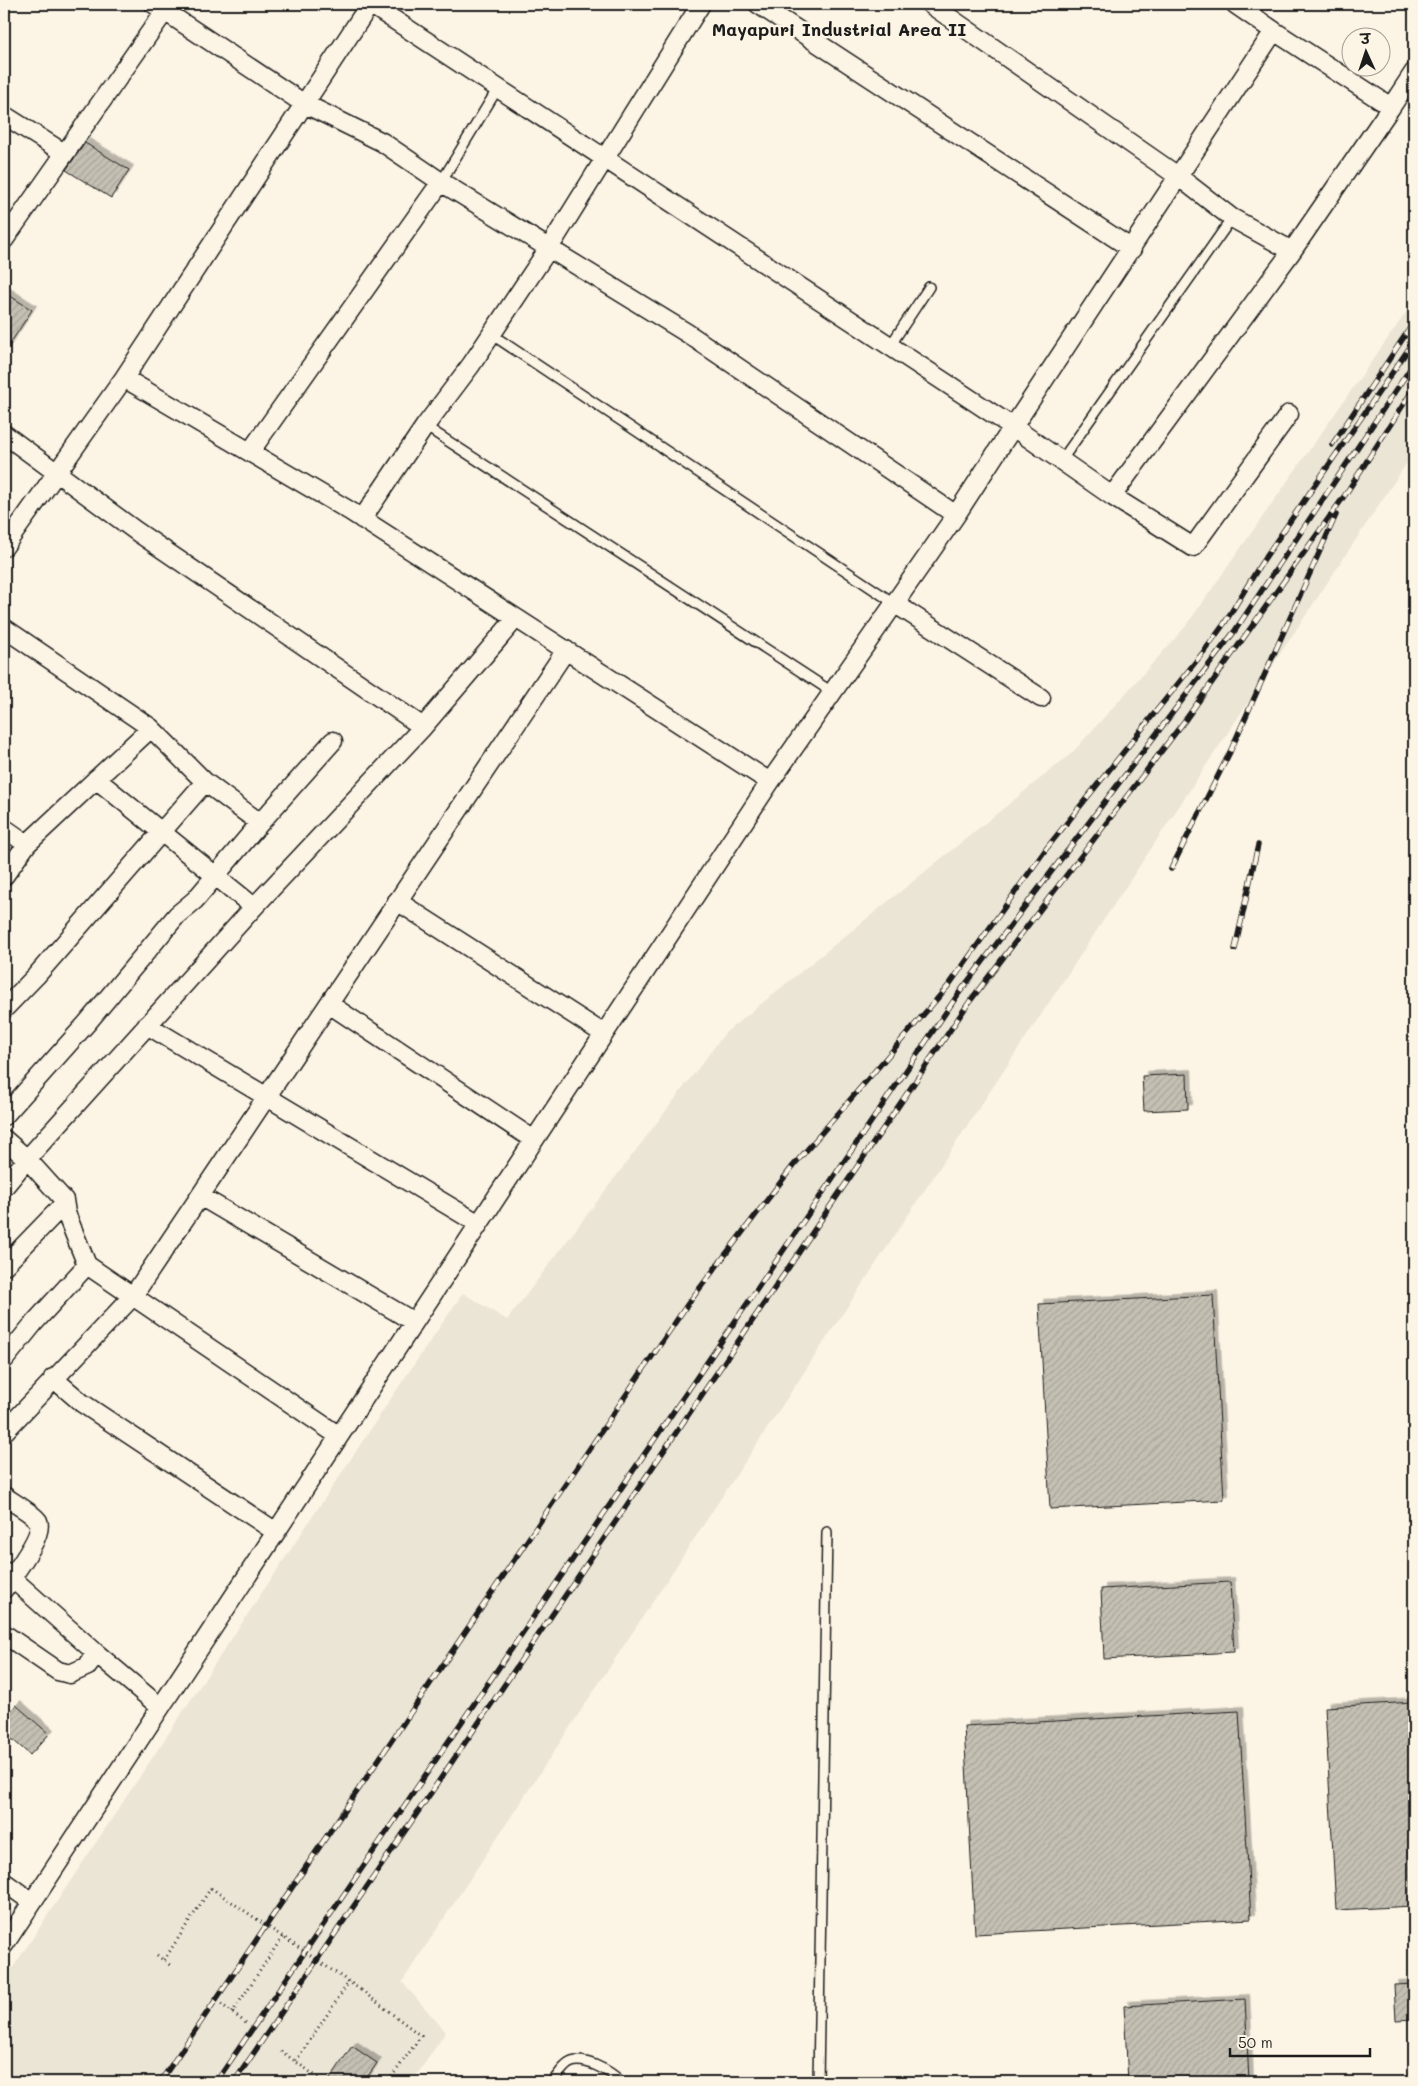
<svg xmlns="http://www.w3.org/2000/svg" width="1418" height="2086" font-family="Mali,'Playpen Sans Deva',sans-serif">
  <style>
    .built { fill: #ebe5d6 }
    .building { fill: url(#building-hatch); stroke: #1c1c1c; filter: url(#shadow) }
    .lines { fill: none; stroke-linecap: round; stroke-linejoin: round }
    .lane-casing { stroke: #1c1c1c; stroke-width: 12 }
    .street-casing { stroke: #1c1c1c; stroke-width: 21 }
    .path { stroke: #1c1c1c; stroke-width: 3; stroke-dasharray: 1 4; stroke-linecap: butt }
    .lane { stroke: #fcf5e5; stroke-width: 9 }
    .street { stroke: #fcf5e5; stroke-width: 18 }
    .rail-casing { stroke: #1c1c1c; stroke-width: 5.5 }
    .rail { stroke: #fcf5e5; stroke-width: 4; stroke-dasharray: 11; stroke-linecap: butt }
    .path-bridge { stroke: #1c1c1c; stroke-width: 3; stroke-dasharray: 1 4; stroke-linecap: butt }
    .labels { text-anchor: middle; stroke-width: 5; stroke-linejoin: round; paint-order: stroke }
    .neighbourhood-label { font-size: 18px; font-weight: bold; fill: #1c1c1c; stroke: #fcf5e5 }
  </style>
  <defs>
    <pattern id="building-hatch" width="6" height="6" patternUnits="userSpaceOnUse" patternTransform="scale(1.25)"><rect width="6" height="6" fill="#c4c0b3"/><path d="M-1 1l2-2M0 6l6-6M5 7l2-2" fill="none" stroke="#a8a499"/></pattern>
    <filter id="shadow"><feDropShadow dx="4.5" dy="-4.5" stdDeviation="0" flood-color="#0004"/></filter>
  </defs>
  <rect width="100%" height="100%" fill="#fcf5e5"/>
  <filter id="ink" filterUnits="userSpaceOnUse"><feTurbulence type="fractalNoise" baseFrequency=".02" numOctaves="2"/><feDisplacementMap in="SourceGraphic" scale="10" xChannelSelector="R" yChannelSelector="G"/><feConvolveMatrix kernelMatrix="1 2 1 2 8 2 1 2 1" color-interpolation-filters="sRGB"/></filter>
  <g filter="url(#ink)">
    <path class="built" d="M 1414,301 L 1414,452 L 824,1342 L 402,1982 L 446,2032 L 412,2082 L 4,2082 L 4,1981 L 400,1385 L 463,1293 L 507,1320 L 725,1033 L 1072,753 L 1186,626 Z"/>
    <path class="building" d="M 85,143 L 129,170 L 111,198 L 66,170 Z
      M 4,292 L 32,310 L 4,353 Z
      M 1187,1074 L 1188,1109 L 1144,1111 L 1142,1076 Z
      M 1213,1295 L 1224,1500 L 1050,1509 L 1039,1304 Z
      M 1230,1582 L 1234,1652 L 1104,1659 L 1101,1589 Z
      M 1414,1702 L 1414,1906 L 1336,1910 L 1325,1707 Z
      M 16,1705 L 49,1734 L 30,1755 L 4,1732 L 4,1718 Z
      M 1239,1711 L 1251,1919 L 975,1934 L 964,1726 Z
      M 1414,1984 L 1414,2019 L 1396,2020 L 1394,1985 Z
      M 1245,1999 L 1249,2082 L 1128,2082 L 1124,2006 Z
      M 352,2046 L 377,2063 L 364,2082 L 328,2082 Z"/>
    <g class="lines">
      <defs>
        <path id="lane" d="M 441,182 L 498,88
          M 491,334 L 894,603
          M 890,346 L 929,287
          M 425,426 L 832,692
          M 1061,461 L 1232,218
          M 552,2082 C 557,2077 562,2068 568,2064 C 581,2054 612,2072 621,2082
          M 818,2082 L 827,1532"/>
        <path id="street" d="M 154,4 L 303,103 L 382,142 L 441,182 L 687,333 L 956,515
          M 370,4 L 124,378 L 350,511 L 770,782
          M 758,4 L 1132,249
          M 930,4 L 1179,177 L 1232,218 L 1292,251
          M 1235,4 L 1274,31 L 1013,427 L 1112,496 L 1292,251 L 1391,107
          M 1274,31 L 1391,107 L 1414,72
          M 4,115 L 64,153
          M 4,240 L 165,11
          M 4,434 L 136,531 L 423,727
          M 250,452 L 441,182
          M 1112,496 L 1193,547 L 1289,414
          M 362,519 L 425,426 L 471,365 L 549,248 L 701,4
          M 4,547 L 124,378
          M 894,603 L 1041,698
          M 4,628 L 151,728 L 27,844 L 4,828
          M 151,728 L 205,782 L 260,823 L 333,741
          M 96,779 L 254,907
          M 4,876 L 27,844
          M 397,901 L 604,1034
          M 329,1004 L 534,1140
          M 4,1009 L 36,976 L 205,782
          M 147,1025 L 479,1224
          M 4,1116 L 87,1023 L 177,915 L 195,900 L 260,823
          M 4,1139 L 27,1159 L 64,1200 L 66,1213 L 87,1265 L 339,1436
          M 4,1187 L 27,1159 L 254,907 L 423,727 L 516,618
          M 200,1196 L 414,1322
          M 4,1266 L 64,1204
          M 4,1360 L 34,1323 L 87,1265
          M 53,1378 L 82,1403 L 276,1532
          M 4,1432 L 133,1296 L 566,650
          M 4,1496 C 12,1502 33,1513 38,1521 C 45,1535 12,1576 4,1589
          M 4,1571 L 95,1652 L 88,1666 L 70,1674 L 58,1671 L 4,1634
          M 95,1652 L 160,1707
          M 4,1882 L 32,1902
          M 4,1945 L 770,782 L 956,515 L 1013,427 L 370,4"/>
      </defs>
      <use href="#lane" class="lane-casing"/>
      <use href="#street" class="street-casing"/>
      <path class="path" d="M 157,1955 L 171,1966
        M 164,1960 L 211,1888
        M 361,1990 L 421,2036 L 388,2082
        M 221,2004 L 246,2023
        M 232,2013 L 283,1936
        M 281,2051 L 324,2082
        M 296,2061 L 349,1982"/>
      <use href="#lane" class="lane"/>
      <use href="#street" class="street"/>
      <defs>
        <path id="rail" d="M 1332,445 L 1414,322
          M 1171,869 L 1230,752 L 1336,515
          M 1235,949 L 1258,845
          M 160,2082 L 687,1305 L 793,1166 L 949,985 L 1046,849 L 1205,650 L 1224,624 L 1262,562 L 1414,341
          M 216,2082 L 959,993 L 1234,632 L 1414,363
          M 234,2082 L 970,1001 L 1186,719 L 1345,495 L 1414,388"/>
      </defs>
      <use href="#rail" class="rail-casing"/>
      <use href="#rail" class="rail"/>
      <path class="path-bridge" d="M 211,1888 L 361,1990"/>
    </g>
  </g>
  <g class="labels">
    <g class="neighbourhood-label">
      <text x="839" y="36">Mayapuri Industrial Area II</text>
    </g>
  </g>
  <rect width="1418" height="2086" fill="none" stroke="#fcf5e5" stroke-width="20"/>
  <rect x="10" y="10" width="1398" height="2066" fill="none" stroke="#1c1c1c" stroke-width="2" filter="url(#ink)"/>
  <g transform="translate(1366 52) rotate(357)"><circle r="24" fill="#fcf5e5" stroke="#a29e95"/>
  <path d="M0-4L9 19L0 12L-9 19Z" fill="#1c1c1c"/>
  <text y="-8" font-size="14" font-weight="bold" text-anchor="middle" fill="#1c1c1c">उ</text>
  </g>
  <path d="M1230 2048v8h140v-8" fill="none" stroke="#1c1c1c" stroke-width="2.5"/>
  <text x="1238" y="2048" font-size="15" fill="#1c1c1c" stroke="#fcf5e5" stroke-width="4" paint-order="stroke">50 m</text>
</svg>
